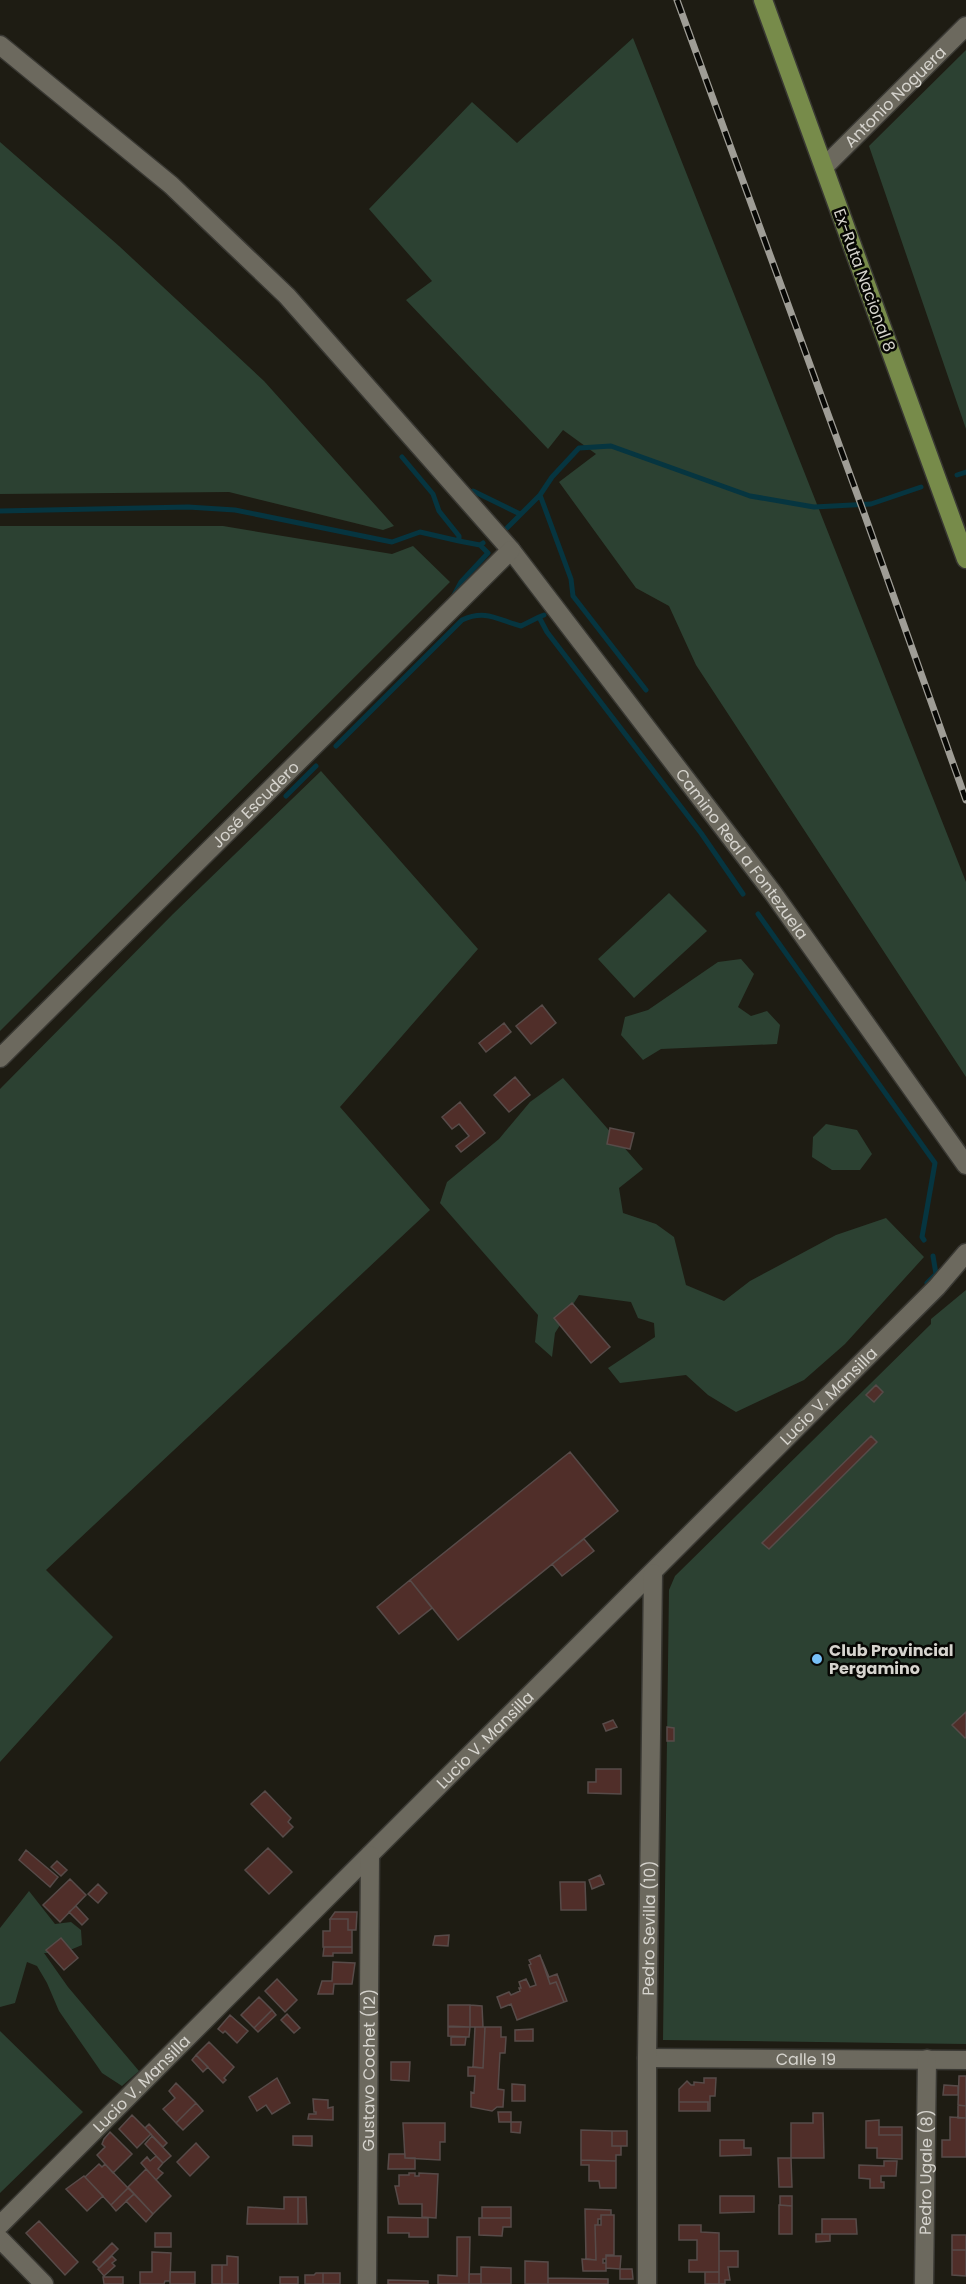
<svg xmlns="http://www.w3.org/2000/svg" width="966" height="2284" font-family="Poppins,sans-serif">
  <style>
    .green { fill: #2c4132 }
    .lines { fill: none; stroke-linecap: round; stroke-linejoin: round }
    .stream { stroke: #063540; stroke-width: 5 }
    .building { fill: #502e29; stroke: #574b49; stroke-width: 1.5 }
    .minor-casing { stroke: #393833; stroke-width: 21 }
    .major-casing { stroke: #393833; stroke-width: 21 }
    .minor { stroke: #6c695e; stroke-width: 18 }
    .major { stroke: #778b4a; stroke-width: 18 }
    .rail-casing { stroke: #9f9d96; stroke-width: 7 }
    .rail { stroke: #070704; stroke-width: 4.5; stroke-dasharray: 14; stroke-linecap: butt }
    .poi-dot { fill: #77c0f7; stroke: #070704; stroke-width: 2 }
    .labels { text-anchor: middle; stroke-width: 5; stroke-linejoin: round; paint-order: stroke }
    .street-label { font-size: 16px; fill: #d6d4ce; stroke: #070704 }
    .poi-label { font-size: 16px; font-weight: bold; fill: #d6d4ce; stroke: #070704; text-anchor: start }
  </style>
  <rect width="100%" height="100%" fill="#1e1c13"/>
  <path class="green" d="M 633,38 L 966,882 L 966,1077 L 696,665 L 669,606 L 636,588 L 559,482 L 596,454 L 563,430 L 548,449 L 406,300 L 432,281 L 369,209 L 472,102 L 517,143 Z
    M 966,50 L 966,429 L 869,146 Z
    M 0,142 L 119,246 L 264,381 L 394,526 L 383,530 L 229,492 L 0,494 Z
    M 0,526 L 223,526 L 392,554 L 413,546 L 450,582 L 0,1031 Z
    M 321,771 L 478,949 L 340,1107 L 430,1210 L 46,1570 L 113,1637 L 0,1762 L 0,1089 L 173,914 Z
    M 669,893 L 707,931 L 634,998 L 598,959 Z
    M 741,959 L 754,974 L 738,1007 L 751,1016 L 767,1011 L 780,1025 L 777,1044 L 661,1049 L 643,1060 L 621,1035 L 625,1017 L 648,1010 L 718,962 Z
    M 563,1078 L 643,1169 L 619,1188 L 623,1213 L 656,1224 L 674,1237 L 686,1285 L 724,1301 L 750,1281 L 836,1235 L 886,1218 L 924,1257 L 845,1344 L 804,1380 L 736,1412 L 708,1395 L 686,1375 L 620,1383 L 608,1368 L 655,1337 L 654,1323 L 638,1318 L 631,1302 L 579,1295 L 555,1333 L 552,1357 L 535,1342 L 538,1315 L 440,1203 L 447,1182 L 499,1139 L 530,1102 Z
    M 826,1124 L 857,1130 L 872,1154 L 860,1170 L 832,1170 L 812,1157 L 813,1137 Z
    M 966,1290 L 966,2044 L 663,2040 L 669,1590 L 675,1576 L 931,1324 L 931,1319 Z
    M 29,1891 L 55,1924 L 71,1922 L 81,1930 L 82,1945 L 63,1953 L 44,1953 L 68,1987 L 139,2071 L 122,2086 L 102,2073 L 59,2011 L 47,1983 L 37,1966 L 27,1962 L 15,2003 L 0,2007 L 0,1928 Z
    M 0,2031 L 83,2112 L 0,2193 Z"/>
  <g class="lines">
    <path class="stream" d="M 402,457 L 433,494 L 439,511 L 459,536 L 459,541
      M 957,475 L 966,472
      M 473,491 L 520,514
      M 540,495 L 571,579 L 573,596 L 646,690
      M 0,511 L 188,507 L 235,510 L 392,542 L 420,532 L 459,541 L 480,545 L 483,543
      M 507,528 L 540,495 L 552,477 L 579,448 L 611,446 L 750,496 L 814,507 L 871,504 L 921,487
      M 453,597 L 461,582 L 488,553 L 480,545
      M 544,615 L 539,617 L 547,632 L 701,833 L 743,894
      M 336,746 L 462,620 C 486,609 498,620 521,626 L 539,617
      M 286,796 L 316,766
      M 758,914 L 935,1163 L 922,1237 L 924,1240
      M 927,1283 L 936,1274 L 933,1256"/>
  </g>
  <path class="building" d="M 542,1005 L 556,1023 L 531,1044 L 516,1026 Z
    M 504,1023 L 511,1032 L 486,1052 L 479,1043 Z
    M 515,1077 L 530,1095 L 509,1112 L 494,1095 Z
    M 460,1102 L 485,1133 L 461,1152 L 456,1146 L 469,1136 L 459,1124 L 452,1129 L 442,1117 Z
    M 610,1128 L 634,1133 L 630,1149 L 607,1144 Z
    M 572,1303 L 610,1347 L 591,1363 L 554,1318 Z
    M 876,1385 L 883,1392 L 874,1402 L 866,1395 Z
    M 871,1436 L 877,1442 L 769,1549 L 762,1543 Z
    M 570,1452 L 618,1511 L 458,1640 L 410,1580 Z
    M 584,1539 L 594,1551 L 562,1576 L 552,1564 Z
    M 410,1580 L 432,1608 L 399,1634 L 377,1607 Z
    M 966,1712 L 966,1737 L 965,1738 L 952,1725 Z
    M 613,1720 L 617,1727 L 606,1731 L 603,1724 Z
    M 667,1727 L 674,1728 L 674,1741 L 667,1741 Z
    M 596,1769 L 621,1769 L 621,1794 L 588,1793 L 588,1782 L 596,1782 Z
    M 265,1791 L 291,1818 L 288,1822 L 293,1827 L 283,1837 L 251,1804 Z
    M 268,1848 L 292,1872 L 269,1894 L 245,1870 Z
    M 26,1850 L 58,1877 L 50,1887 L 19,1860 Z
    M 57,1861 L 67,1870 L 61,1876 L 51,1867 Z
    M 600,1875 L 604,1884 L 592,1889 L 589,1880 Z
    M 70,1879 L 86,1895 L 60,1922 L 43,1905 Z
    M 560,1882 L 585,1882 L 586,1910 L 561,1910 Z
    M 98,1884 L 107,1893 L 98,1903 L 88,1894 Z
    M 76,1906 L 88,1919 L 82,1925 L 69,1912 Z
    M 335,1912 L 357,1912 L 356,1930 L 348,1930 L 348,1919 L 330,1919 Z
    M 330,1919 L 348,1919 L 348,1930 L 352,1930 L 352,1947 L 323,1947 L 323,1931 L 330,1931 Z
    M 449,1935 L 448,1946 L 433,1945 L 435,1936 Z
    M 61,1938 L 78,1958 L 64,1970 L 46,1950 Z
    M 324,1947 L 352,1947 L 352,1953 L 333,1953 L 333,1956 L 323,1956 Z
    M 540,1955 L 550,1984 L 556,1982 L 564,2002 L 517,2020 L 511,2004 L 501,2008 L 497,1997 L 509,1992 L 511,1995 L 520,1991 L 519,1988 L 521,1988 L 519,1982 L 526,1979 L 530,1987 L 536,1985 L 529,1965 L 531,1964 L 529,1960 Z
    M 542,1960 L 549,1977 L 557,1974 L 567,2001 L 564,2002 L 556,1982 L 550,1984 Z
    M 333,1962 L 355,1963 L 352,1984 L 334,1984 L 333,1994 L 318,1994 L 322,1981 L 332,1981 Z
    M 277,1979 L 297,2000 L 285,2012 L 265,1991 Z
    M 259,1997 L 272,2010 L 254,2028 L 241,2015 Z
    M 448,2005 L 470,2005 L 470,2027 L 448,2026 Z
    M 470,2005 L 482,2006 L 483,2027 L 470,2027 Z
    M 272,2010 L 276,2015 L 258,2032 L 254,2028 Z
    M 287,2014 L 300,2028 L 294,2033 L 281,2020 Z
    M 230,2015 L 248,2031 L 237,2043 L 225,2031 L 223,2033 L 218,2029 Z
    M 448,2027 L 470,2027 L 469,2037 L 448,2036 Z
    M 475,2027 L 485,2027 L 483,2068 L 473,2067 Z
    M 485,2027 L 501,2027 L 501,2037 L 506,2037 L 505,2053 L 500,2053 L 498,2089 L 504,2090 L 503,2107 L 497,2107 L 492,2111 L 471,2107 L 471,2092 L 474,2093 L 475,2076 L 468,2076 L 468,2067 L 483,2068 Z
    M 533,2029 L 533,2041 L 515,2041 L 515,2030 Z
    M 451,2037 L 466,2037 L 465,2045 L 451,2045 Z
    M 209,2042 L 234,2067 L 224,2078 L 226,2080 L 223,2083 L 196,2055 Z
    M 196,2055 L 208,2067 L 203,2072 L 192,2060 Z
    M 391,2062 L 410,2062 L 409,2081 L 391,2080 Z
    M 959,2076 L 966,2076 L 966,2106 L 958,2105 Z
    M 277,2078 L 290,2103 L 272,2114 L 266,2105 L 257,2111 L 249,2097 Z
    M 704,2078 L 716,2078 L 715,2096 L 710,2096 L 710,2111 L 708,2111 L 708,2102 L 679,2102 L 679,2089 L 687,2081 L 691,2085 L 694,2085 L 694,2082 L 704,2083 Z
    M 176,2083 L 196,2103 L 176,2123 L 163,2109 L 175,2098 L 169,2091 Z
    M 512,2084 L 525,2085 L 525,2101 L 512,2101 Z
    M 944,2085 L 958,2086 L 958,2095 L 943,2095 Z
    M 313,2099 L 328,2100 L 328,2108 L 333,2107 L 333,2120 L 308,2119 L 309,2114 L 316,2114 L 316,2112 L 314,2112 Z
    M 679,2102 L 708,2102 L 708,2111 L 679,2111 Z
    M 196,2103 L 203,2111 L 183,2130 L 176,2123 Z
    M 958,2105 L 966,2106 L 966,2118 L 958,2118 Z
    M 498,2112 L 511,2112 L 511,2122 L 499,2122 Z
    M 813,2113 L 823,2113 L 824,2158 L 791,2158 L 791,2123 L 813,2123 Z
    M 132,2115 L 151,2134 L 137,2148 L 119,2129 Z
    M 950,2117 L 966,2118 L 966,2157 L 942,2157 L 942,2140 L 950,2140 Z
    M 879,2120 L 879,2135 L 902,2135 L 902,2159 L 877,2158 L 877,2148 L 866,2148 L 866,2121 Z
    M 511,2122 L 521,2122 L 520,2133 L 511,2132 Z
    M 403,2123 L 445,2123 L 445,2142 L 440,2142 L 440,2160 L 405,2158 Z
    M 149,2124 L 167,2143 L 163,2147 L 145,2128 Z
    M 879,2127 L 902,2127 L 902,2135 L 879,2135 Z
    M 581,2130 L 612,2131 L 612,2146 L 621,2146 L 621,2155 L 616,2155 L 616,2161 L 581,2160 Z
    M 612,2131 L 627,2131 L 627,2146 L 612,2146 Z
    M 110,2132 L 132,2154 L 113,2173 L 97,2155 L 105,2147 L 102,2144 L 104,2139 Z
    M 152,2136 L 171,2156 L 163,2163 L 145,2144 Z
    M 293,2136 L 312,2136 L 312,2146 L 293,2145 Z
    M 720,2140 L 744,2140 L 744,2148 L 751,2148 L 751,2155 L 720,2156 Z
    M 196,2143 L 209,2157 L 190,2176 L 177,2162 Z
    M 389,2154 L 405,2154 L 405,2158 L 415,2158 L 415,2169 L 388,2169 Z
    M 156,2156 L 163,2163 L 158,2169 L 163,2173 L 156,2180 L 141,2163 L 147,2157 L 150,2161 Z
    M 778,2158 L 791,2158 L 792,2187 L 779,2187 Z
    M 581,2160 L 616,2161 L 616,2188 L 600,2188 L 599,2181 L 589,2181 L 589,2165 L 581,2165 Z
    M 884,2161 L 897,2161 L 896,2176 L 881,2176 L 881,2182 L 884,2182 L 884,2188 L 870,2188 L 870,2179 L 859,2178 L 859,2165 L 884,2166 Z
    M 99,2164 L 102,2167 L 105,2164 L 128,2188 L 111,2205 L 85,2177 Z
    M 146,2169 L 171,2196 L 153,2214 L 128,2187 Z
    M 409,2173 L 415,2173 L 415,2176 L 419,2176 L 419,2173 L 438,2174 L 436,2218 L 422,2217 L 422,2204 L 399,2204 L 395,2186 L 399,2186 L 399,2175 L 409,2175 Z
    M 84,2176 L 103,2196 L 87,2211 L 66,2189 Z
    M 128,2188 L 134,2194 L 116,2211 L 111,2205 Z
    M 134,2194 L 153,2214 L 146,2222 L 126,2201 Z
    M 720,2196 L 754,2196 L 754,2212 L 720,2213 Z
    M 780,2196 L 792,2196 L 792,2206 L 780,2205 Z
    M 284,2197 L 298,2197 L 298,2224 L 247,2224 L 248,2207 L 284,2209 Z
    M 298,2197 L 306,2197 L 307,2224 L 298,2224 Z
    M 779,2205 L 792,2206 L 792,2234 L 779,2234 Z
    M 482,2207 L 511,2207 L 511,2218 L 482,2218 Z
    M 585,2209 L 611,2210 L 611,2215 L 601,2215 L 601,2219 L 598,2219 L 598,2225 L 595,2225 L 596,2260 L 586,2259 Z
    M 601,2215 L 614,2215 L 614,2255 L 606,2255 L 606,2259 L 603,2259 L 603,2263 L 606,2263 L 606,2271 L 583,2271 L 582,2259 L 596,2260 L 595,2225 L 601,2225 Z
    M 388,2217 L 428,2218 L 428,2237 L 409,2237 L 409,2233 L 388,2233 Z
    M 479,2218 L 511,2218 L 511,2227 L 503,2227 L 502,2236 L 479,2235 Z
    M 822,2219 L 856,2219 L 857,2234 L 822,2234 Z
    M 39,2221 L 78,2262 L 65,2275 L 26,2233 Z
    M 679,2225 L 701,2225 L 701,2232 L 719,2233 L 719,2272 L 689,2272 L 689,2260 L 697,2260 L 697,2240 L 679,2240 Z
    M 155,2233 L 171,2233 L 171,2247 L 155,2247 Z
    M 816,2234 L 830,2234 L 830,2241 L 816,2242 Z
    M 952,2235 L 966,2235 L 966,2250 L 952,2250 Z
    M 457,2237 L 470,2237 L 469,2284 L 438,2284 L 438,2275 L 457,2276 Z
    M 112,2243 L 118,2249 L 99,2268 L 93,2262 Z
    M 952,2250 L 966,2250 L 966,2276 L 952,2275 Z
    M 719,2251 L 738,2251 L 738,2267 L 728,2267 L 730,2280 L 725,2280 L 725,2284 L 719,2284 Z
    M 152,2252 L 171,2253 L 170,2281 L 165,2281 L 164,2284 L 140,2284 L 140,2272 L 152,2272 Z
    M 112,2256 L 116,2260 L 112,2263 L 115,2266 L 104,2276 L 98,2269 Z
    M 227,2256 L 238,2257 L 238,2284 L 222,2284 L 222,2265 L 227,2265 Z
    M 606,2256 L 621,2256 L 620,2269 L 606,2268 Z
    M 525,2261 L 548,2262 L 548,2284 L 525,2284 Z
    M 212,2265 L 222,2265 L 222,2284 L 212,2284 Z
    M 481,2267 L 511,2268 L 511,2284 L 481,2284 Z
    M 620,2269 L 632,2269 L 633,2279 L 620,2279 Z
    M 170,2272 L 195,2272 L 195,2284 L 170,2284 Z
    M 705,2272 L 719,2272 L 719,2284 L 705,2284 Z
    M 316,2273 L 323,2273 L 323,2284 L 305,2284 L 305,2275 L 314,2275 Z
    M 323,2273 L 340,2273 L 340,2284 L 323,2284 Z
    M 469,2274 L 481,2274 L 481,2284 L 469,2284 Z
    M 103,2277 L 123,2277 L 123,2284 L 104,2284 Z
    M 280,2277 L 298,2277 L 298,2284 L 280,2284 Z
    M 548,2278 L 608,2279 L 608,2284 L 548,2284 Z
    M 388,2280 L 428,2281 L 428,2284 L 388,2284 Z"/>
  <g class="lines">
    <defs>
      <g id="minor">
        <path id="s1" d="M 0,45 L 171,185 L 287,296 L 511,550 L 773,893 L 966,1165"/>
        <path id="s2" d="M 824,167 L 966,26"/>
        <path id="s3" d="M 0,1058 L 511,550"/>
        <path id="s4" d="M 647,2058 L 966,2060"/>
        <path id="s5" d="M 0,2225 L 937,1287 L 966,1253"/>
        <path d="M 0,2239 L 44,2284"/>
        <path id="s6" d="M 367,2284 L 370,1855"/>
        <path id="s7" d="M 647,2284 L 647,2058 L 653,1573"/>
        <path id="s8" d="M 924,2284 L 927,2059"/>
      </g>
      <path id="major" d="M 763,0 L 966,559"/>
    </defs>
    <use href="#minor" class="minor-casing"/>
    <use href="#major" class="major-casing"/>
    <use href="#minor" class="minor"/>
    <use href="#major" class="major"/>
    <defs>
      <path id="rail" d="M 677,0 L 864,513 L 966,800"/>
    </defs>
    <use href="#rail" class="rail-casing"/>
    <use href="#rail" class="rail"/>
  </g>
  <circle class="poi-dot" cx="817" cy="1659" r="6"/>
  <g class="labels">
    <g class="street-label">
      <text dy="6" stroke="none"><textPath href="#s2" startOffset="100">Antonio Noguera</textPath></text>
      <text transform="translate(865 280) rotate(70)" y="6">Ex-Ruta Nacional 8</text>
      <text dy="6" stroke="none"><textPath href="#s3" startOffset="360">José Escudero</textPath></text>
      <text dy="6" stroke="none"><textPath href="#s1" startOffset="1102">Camino Real a Fontezuela</textPath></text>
      <text dy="6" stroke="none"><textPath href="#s5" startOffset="1172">Lucio V. Mansilla</textPath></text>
      <text dy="6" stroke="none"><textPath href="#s5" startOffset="686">Lucio V. Mansilla</textPath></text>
      <text dy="6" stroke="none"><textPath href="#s7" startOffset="356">Pedro Sevilla (10)</textPath></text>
      <text dy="6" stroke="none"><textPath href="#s4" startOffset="159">Calle 19</textPath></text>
      <text dy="6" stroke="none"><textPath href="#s6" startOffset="214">Gustavo Cochet (12)</textPath></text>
      <text dy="6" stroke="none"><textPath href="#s5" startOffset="200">Lucio V. Mansilla</textPath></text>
      <text dy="6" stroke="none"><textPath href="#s8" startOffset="112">Pedro Ugale (8)</textPath></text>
    </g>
    <g class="poi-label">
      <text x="829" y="1656">Club Provincial<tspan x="829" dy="18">Pergamino</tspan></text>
    </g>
  </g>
</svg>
